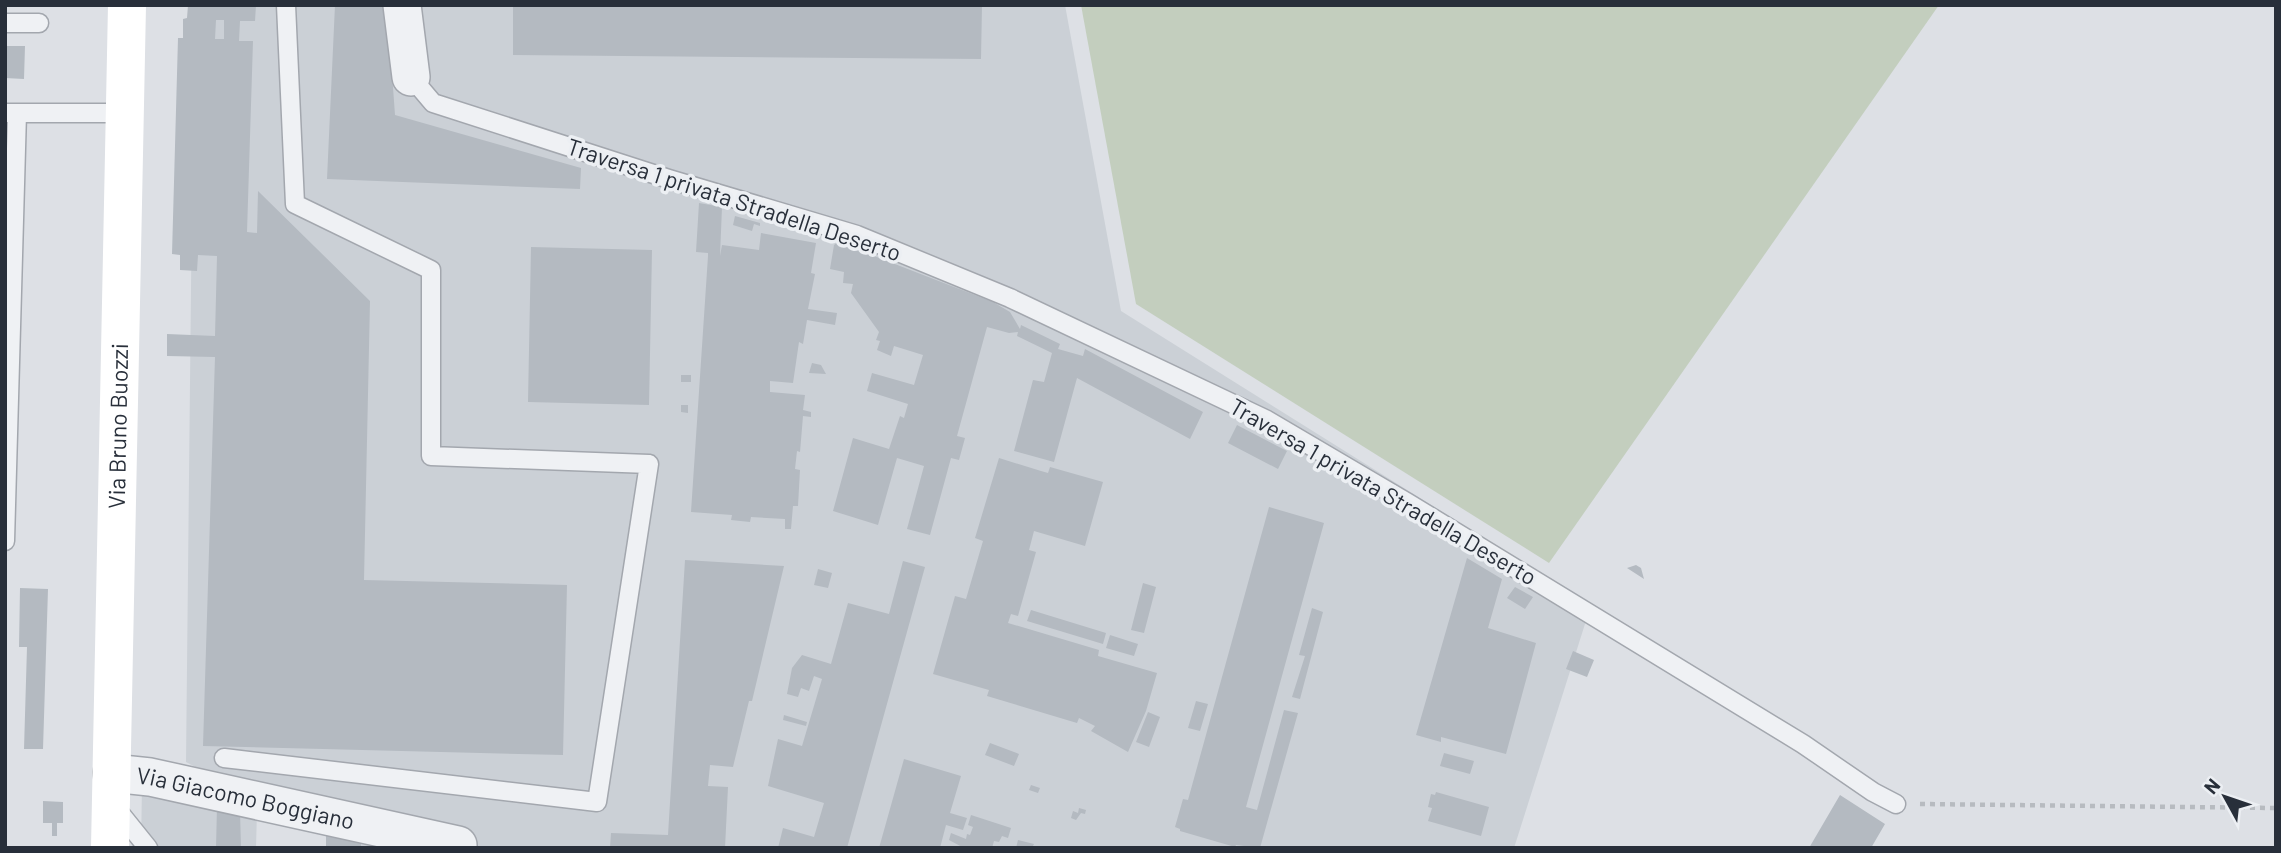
<svg xmlns="http://www.w3.org/2000/svg" width="2281" height="853" font-family="Barlow,sans-serif">
  <style>
    .built { fill: #cbd0d6 }
    .green { fill: #c3cebe }
    .building { fill: #b4bac1; fill-rule: evenodd }
    .lines { fill: none; stroke-linecap: round; stroke-linejoin: round }
    .service-casing { stroke: #a3a7ae; stroke-width: 21 }
    .minor-casing { stroke: #a3a7ae; stroke-width: 40 }
    .path { stroke: #b7bbc0; stroke-width: 4.5; stroke-dasharray: 5 5; stroke-linecap: butt }
    .service { stroke: #eff1f4; stroke-width: 18 }
    .minor { stroke: #eff1f4; stroke-width: 37 }
    .secondary { stroke: #fff; stroke-width: 38 }
    .labels { text-anchor: middle; stroke-width: 7; stroke-linejoin: round; paint-order: stroke }
    .street-label { font-size: 23px; fill: #282f3a; stroke: #eceff3 }
  </style>
  <rect width="100%" height="100%" fill="#dde0e5"/>
  <path class="built" d="M 194,5 L 1065,5 L 1121,311 L 1591,605 L 1514,848 L 348,848 L 186,762 Z
    M 142,785 L 257,810 L 256,848 L 141,848 Z"/>
  <path class="green" d="M 1081,5 L 1939,5 L 1549,563 L 1136,304 Z"/>
  <path class="building" d="M 188,5 L 256,5 L 255,21 L 240,21 L 239,41 L 253,41 L 247,232 L 257,233 L 258,191 L 370,301 L 364,580 L 567,585 L 563,755 L 203,746 L 215,357 L 167,356 L 167,334 L 215,336 L 217,256 L 198,255 L 197,271 L 180,270 L 180,255 L 172,254 L 178,38 L 183,38 L 183,19 L 187,18 ZM 216,20 L 224,20 L 224,39 L 215,39 Z
    M 335,5 L 387,5 L 395,115 L 581,168 L 580,189 L 327,179 Z
    M 513,5 L 982,5 L 981,59 L 513,55 Z
    M 5,46 L 25,46 L 24,79 L 5,78 Z
    M 699,203 L 722,207 L 720,256 L 722,245 L 759,250 L 761,233 L 816,243 L 811,273 L 815,274 L 808,309 L 837,313 L 835,325 L 807,320 L 803,344 L 799,342 L 793,383 L 770,381 L 770,392 L 805,395 L 803,410 L 811,412 L 811,417 L 803,416 L 800,452 L 797,451 L 795,469 L 800,470 L 798,506 L 793,506 L 791,529 L 785,529 L 785,519 L 751,517 L 750,522 L 731,520 L 732,515 L 691,512 L 708,256 L 708,253 L 696,252 Z
    M 735,216 L 760,223 L 760,226 L 754,224 L 752,231 L 733,225 Z
    M 838,242 L 993,302 L 1010,312 L 1020,329 L 1021,325 L 1060,344 L 1058,349 L 1083,356 L 1085,349 L 1203,412 L 1190,439 L 1077,378 L 1054,462 L 1014,451 L 1033,380 L 1044,382 L 1052,353 L 1017,336 L 1018,332 L 1009,333 L 987,327 L 957,436 L 965,438 L 959,460 L 951,458 L 930,535 L 907,529 L 924,466 L 897,458 L 878,525 L 833,511 L 853,438 L 889,449 L 900,416 L 904,418 L 908,404 L 867,391 L 872,373 L 914,385 L 923,355 L 894,346 L 891,356 L 877,350 L 880,341 L 876,340 L 879,332 L 851,293 L 853,284 L 843,283 L 844,272 L 830,269 L 834,245 Z
    M 531,247 L 652,250 L 649,405 L 528,402 Z
    M 812,363 L 821,365 L 826,374 L 809,373 Z
    M 681,375 L 691,375 L 691,382 L 681,382 Z
    M 681,405 L 688,405 L 688,413 L 681,412 Z
    M 1237,425 L 1287,451 L 1278,469 L 1228,443 Z
    M 999,458 L 1041,471 L 1048,473 L 1050,467 L 1103,482 L 1085,546 L 1034,531 L 1029,550 L 1036,552 L 1018,616 L 1011,614 L 1008,623 L 1099,650 L 1098,656 L 1157,673 L 1146,711 L 1128,752 L 1091,731 L 1095,726 L 1079,718 L 1077,723 L 987,696 L 989,690 L 933,674 L 955,596 L 966,599 L 983,541 L 975,538 Z
    M 1269,507 L 1324,523 L 1246,807 L 1257,810 L 1284,710 L 1298,713 L 1260,848 L 1236,845 L 1235,847 L 1180,831 L 1180,829 L 1175,827 L 1183,799 L 1188,800 Z
    M 1467,558 L 1502,579 L 1488,628 L 1536,643 L 1506,754 L 1441,737 L 1441,742 L 1416,735 Z
    M 685,560 L 784,566 L 752,701 L 749,701 L 733,767 L 710,765 L 708,786 L 728,787 L 725,848 L 610,848 L 611,833 L 668,835 Z
    M 903,561 L 925,567 L 847,848 L 778,848 L 783,828 L 814,837 L 824,803 L 768,786 L 778,739 L 802,746 L 822,679 L 814,676 L 809,691 L 801,688 L 798,697 L 787,694 L 792,668 L 802,655 L 831,664 L 848,603 L 889,614 Z
    M 1636,565 L 1641,568 L 1644,579 L 1627,568 Z
    M 818,569 L 832,573 L 828,588 L 814,585 Z
    M 1143,583 L 1156,587 L 1144,633 L 1131,630 Z
    M 1515,587 L 1533,597 L 1525,609 L 1507,598 Z
    M 20,588 L 48,589 L 43,749 L 24,749 L 27,647 L 19,647 Z
    M 1312,608 L 1323,612 L 1300,699 L 1292,697 L 1305,656 L 1299,655 Z
    M 1031,610 L 1106,633 L 1103,644 L 1027,621 Z
    M 1110,635 L 1138,644 L 1134,656 L 1106,648 Z
    M 1573,651 L 1594,660 L 1587,677 L 1566,669 Z
    M 1196,701 L 1208,704 L 1200,731 L 1188,728 Z
    M 1148,712 L 1160,717 L 1149,747 L 1136,742 Z
    M 784,715 L 807,722 L 806,726 L 783,720 Z
    M 990,743 L 1019,754 L 1014,766 L 985,755 Z
    M 1444,753 L 1474,761 L 1470,774 L 1440,766 Z
    M 904,759 L 961,776 L 950,813 L 967,818 L 963,830 L 946,825 L 940,848 L 879,848 Z
    M 1031,785 L 1040,788 L 1038,793 L 1029,790 Z
    M 1436,792 L 1489,807 L 1481,836 L 1428,821 L 1432,808 L 1428,807 L 1431,794 L 1435,795 Z
    M 1840,795 L 1885,824 L 1871,848 L 1809,848 Z
    M 43,801 L 63,802 L 63,823 L 57,823 L 57,836 L 52,836 L 52,823 L 43,823 Z
    M 217,806 L 240,811 L 241,848 L 216,848 Z
    M 1079,808 L 1086,810 L 1085,814 L 1081,813 L 1076,820 L 1071,818 L 1073,811 L 1078,813 Z
    M 971,815 L 1011,828 L 1008,838 L 1002,836 L 999,842 L 994,841 L 992,848 L 964,848 L 949,840 L 951,833 L 966,839 L 967,834 L 970,835 L 973,827 L 968,825 Z
    M 326,831 L 361,839 L 361,848 L 326,848 Z
    M 1018,840 L 1034,844 L 1032,848 L 1016,848 Z"/>
  <g class="lines">
    <defs>
      <path id="service" d="M 5,23 L 39,23
        M 411,77 L 433,103 L 669,179 L 857,235 L 1010,298 L 1267,420 L 1408,503 L 1803,744 L 1873,792 L 1896,804
        M 5,113 L 125,113
        M 5,541 L 17,113
        M 224,758 L 597,802 L 649,464 L 431,456 L 431,270 L 295,204 L 286,5
        M 115,807 L 148,848"/>
      <g id="minor">
        <path d="M 402,5 L 411,77"/>
        <path id="s1" d="M 112,773 L 150,777 L 458,845 L 458,848"/>
      </g>
    </defs>
    <use href="#service" class="service-casing"/>
    <use href="#minor" class="minor-casing"/>
    <path class="path" d="M 1920,804 L 2276,808"/>
    <use href="#service" class="service"/>
    <use href="#minor" class="minor"/>
    <path class="secondary" id="s2" d="M 110,848 L 127,5"/>
  </g>
  <g class="labels">
    <g class="street-label">
      <text transform="translate(734 200) rotate(18)" y="8">Traversa 1 privata Stradella Deserto</text>
      <text dy="8" stroke="none"><textPath href="#s2" startOffset="422">Via Bruno Buozzi</textPath></text>
      <text transform="translate(1383 492) rotate(30)" y="8">Traversa 1 privata Stradella Deserto</text>
      <text dy="8" stroke="none"><textPath href="#s1" startOffset="136">Via Giacomo Boggiano</textPath></text>
    </g>
  </g>
  <rect width="2281" height="853" fill="none" stroke="#282f3a" stroke-width="14"/>
  <g transform="translate(2225 797) rotate(310)" stroke="#eceff3" stroke-width="5" paint-order="stroke">
  <path d="M0-5L12 26L0 18L-12 26Z" fill="#282f3a"/>
  <text y="-10" font-size="19" font-weight="bold" text-anchor="middle" fill="#282f3a">N</text>
  </g>
</svg>
